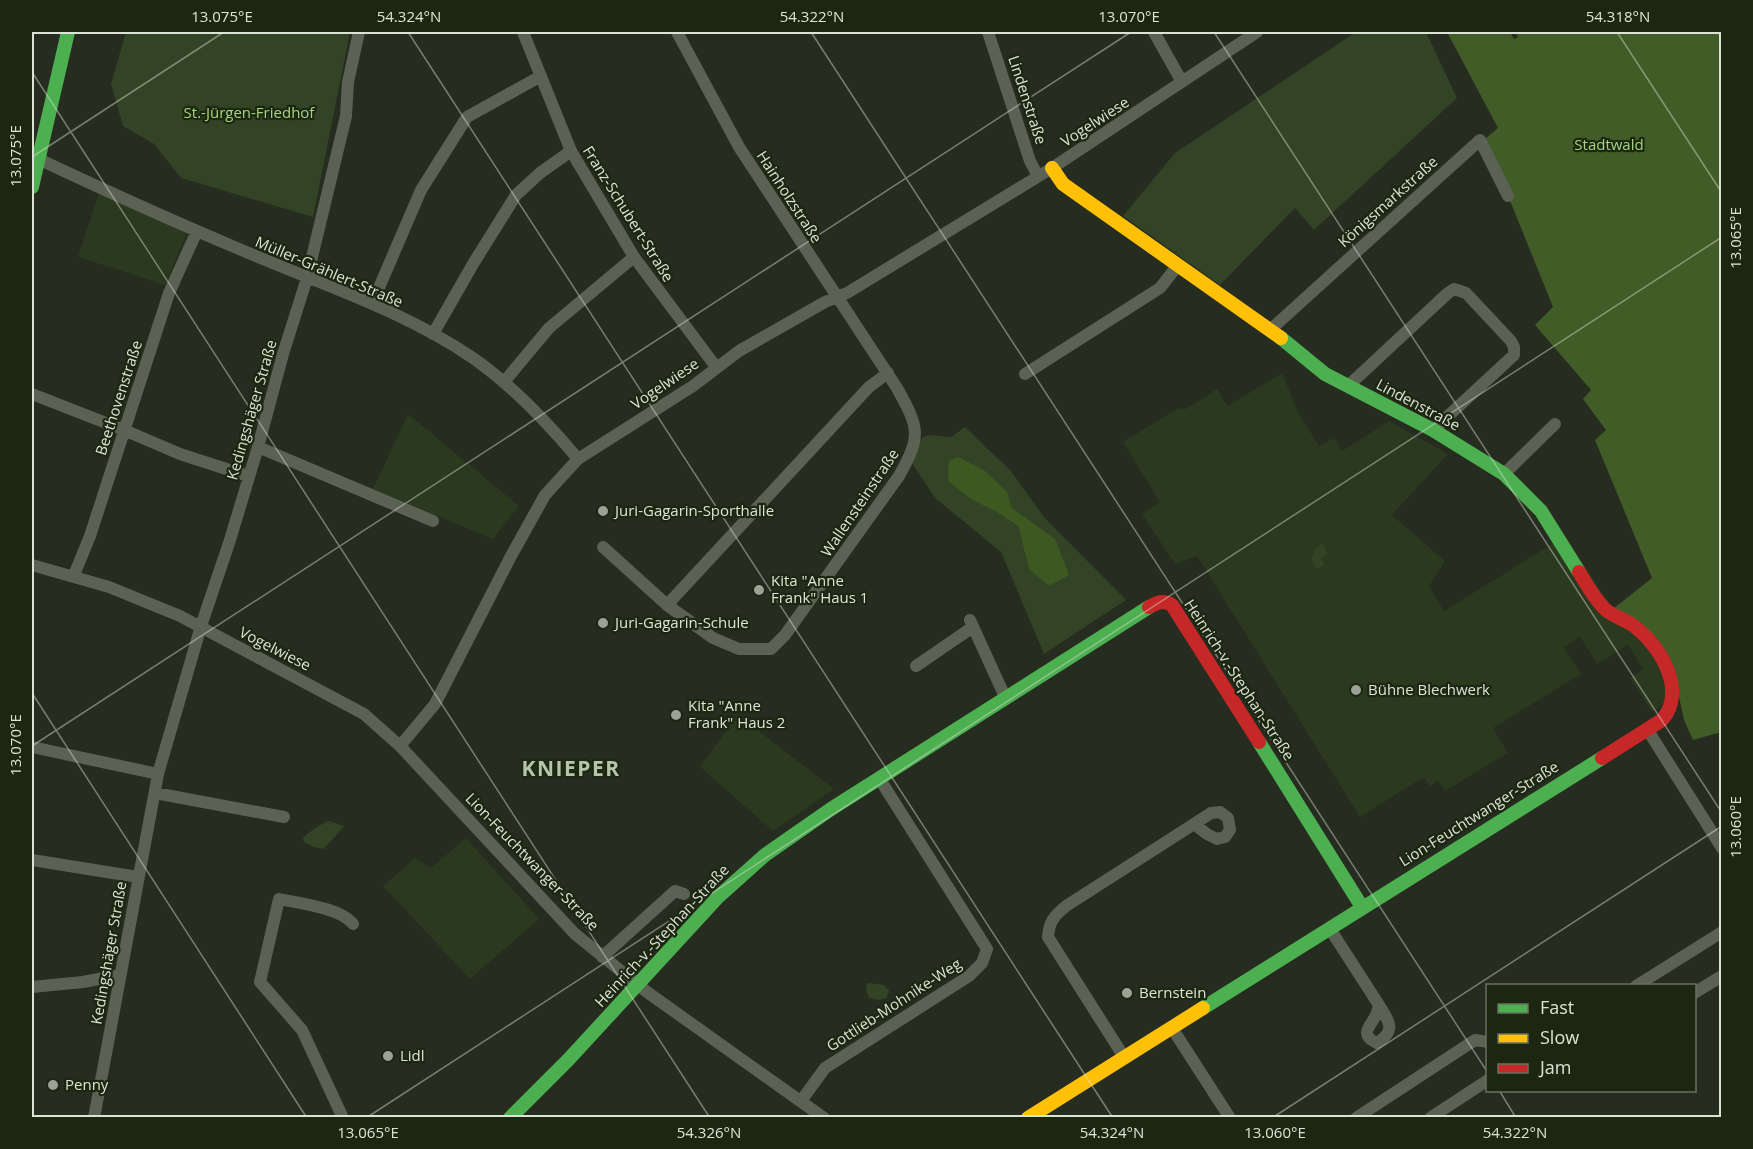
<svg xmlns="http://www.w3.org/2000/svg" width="1753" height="1149" font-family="'Open Sans',sans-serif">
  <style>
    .built { fill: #2b391f }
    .green { fill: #334325; fill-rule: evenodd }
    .forest { fill: #415c26 }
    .water { fill: #3d5921 }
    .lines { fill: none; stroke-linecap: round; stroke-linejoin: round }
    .street { stroke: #5b6254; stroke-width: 12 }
    .fast { stroke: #4caf50; stroke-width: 14 }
    .slow { stroke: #ffc107; stroke-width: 14 }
    .jam { stroke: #c62828; stroke-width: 14 }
    .ticks { fill: none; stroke: #dbe3d5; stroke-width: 1.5; stroke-opacity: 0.45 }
    .poi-dot { fill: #9ca396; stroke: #1c2712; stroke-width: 2 }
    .labels { text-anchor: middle; stroke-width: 4.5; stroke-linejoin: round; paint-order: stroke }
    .street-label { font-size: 15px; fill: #dbe3d5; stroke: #1c2712 }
    .park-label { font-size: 15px; fill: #a6d47d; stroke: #1c2712 }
    .poi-label { font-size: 15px; fill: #dbe3d5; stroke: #1c2712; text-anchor: start }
    .district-label { font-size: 21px; font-weight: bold; letter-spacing: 1.5px; fill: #b5c5a9; stroke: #1c2712 }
    .neatline { fill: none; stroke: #dbe3d5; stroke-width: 2 }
    .ticks-label { font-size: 15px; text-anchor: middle; fill: #dbe3d5 }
  </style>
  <rect width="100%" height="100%" fill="#262c20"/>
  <path class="built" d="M 99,193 L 187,233 L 165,285 L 78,257 Z
    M 1282,373 L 1299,414 L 1319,446 L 1334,438 L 1342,451 L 1389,421 L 1448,454 L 1392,515 L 1445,561 L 1429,586 L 1444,611 L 1565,536 L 1615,612 L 1640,622 L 1679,694 L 1652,712 L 1630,678 L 1643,669 L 1628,645 L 1597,664 L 1580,637 L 1564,647 L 1581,674 L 1493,728 L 1508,753 L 1445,791 L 1438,781 L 1430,786 L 1424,777 L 1360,817 L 1197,556 L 1175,564 L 1142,514 L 1160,502 L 1123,442 L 1178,408 L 1186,409 L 1217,389 L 1228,406 Z
    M 408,414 L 519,506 L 493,539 L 373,489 Z
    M 738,715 L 834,789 L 773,831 L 700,767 Z
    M 466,838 L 539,919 L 470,979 L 383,886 L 415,858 L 431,868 Z"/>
  <path class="green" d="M 126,32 L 350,32 L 313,217 L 181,178 L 154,144 L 123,126 L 111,84 Z
    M 1356,32 L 1426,32 L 1457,98 L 1314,230 L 1295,208 L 1220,285 L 1123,216 L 1175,153 Z
    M 965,427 L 1011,471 L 1044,517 L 1126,600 L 1044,654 L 1001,552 L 935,498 L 912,463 L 918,443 L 923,437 L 929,435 L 951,437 ZM 1007,492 L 1012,508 L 1028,521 L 1029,569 L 1018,526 L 995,511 Z
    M 1322,543 L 1328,553 L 1321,558 L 1325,565 L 1317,569 L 1311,561 L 1315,549 Z
    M 329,821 L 344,826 L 324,849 L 314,847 L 304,842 L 303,837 L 318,826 Z
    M 867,983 L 884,985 L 889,990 L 887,998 L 879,1000 L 869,998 L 866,991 Z"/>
  <path class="forest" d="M 1447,32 L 1510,32 L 1514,39 L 1518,37 L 1516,32 L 1721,32 L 1721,732 L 1693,740 L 1684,720 L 1674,674 L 1613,609 L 1652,578 L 1595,440 L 1606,430 L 1583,399 L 1591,390 L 1535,325 L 1553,307 L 1485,139 L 1498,128 Z"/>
  <path class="water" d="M 958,457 L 985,471 L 1007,492 L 1012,508 L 1055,539 L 1069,575 L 1049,586 L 1029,569 L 1018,526 L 995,511 L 971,499 L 949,482 L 948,470 L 949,461 Z"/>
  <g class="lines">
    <path class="street" d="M 523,32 L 571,151 L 634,257 L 716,367
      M 988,32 L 1030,161 L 1038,176
      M 1154,32 L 1182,82
      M 32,156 C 104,190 177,223 251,254 C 326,286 406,312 473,358 C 513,386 547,422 578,459
      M 372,304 L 421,190 L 467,117 L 541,76
      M 1270,330 L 1480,140 L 1508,196
      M 433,334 L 473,264 L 516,195 L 540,173 L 571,151
      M 1025,374 L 1160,288 L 1178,265
      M 504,382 L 549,328 L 634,257
      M 1348,386 L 1448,293 L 1454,289 L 1466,293 L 1511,341 L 1514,347 L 1514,355 L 1433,430
      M 32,394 L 124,430 L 180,454 L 248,476
      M 258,447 L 433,521
      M 1504,474 L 1555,424
      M 603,547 L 667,605 L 713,638 L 739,649 L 771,649 L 785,635 L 899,476 C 922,435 919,428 897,388 L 739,147 L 677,32
      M 32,565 L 109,587 L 180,616 L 364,714 L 400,746 L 575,934 L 647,992 L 824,1118
      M 74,575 L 90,536 L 169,293 L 197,231
      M 667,605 L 869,387 L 888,373
      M 970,620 L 1006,699
      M 916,666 L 973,627
      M 1647,729 L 1722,848
      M 400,746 L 435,704 L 511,556 L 545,495 L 578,459 L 693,386 L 739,351 L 825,302 L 847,293 L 1052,168 L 1257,32
      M 32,747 L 158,774
      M 155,793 L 284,817
      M 32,860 L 138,877
      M 1330,929 L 1379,1005 C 1378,1008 1378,1012 1376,1015 C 1371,1026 1358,1034 1377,1043 C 1397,1030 1389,1022 1379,1005
      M 602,957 L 675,891 L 684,894
      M 1636,986 L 1722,932
      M 32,987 L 83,982 L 114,976 L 120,977
      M 1694,993 L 1722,976
      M 1172,1028 L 1230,1118
      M 1124,1057 L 1048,937 C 1049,922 1054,916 1066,906 L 1194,824 L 1207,834 L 1217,839 L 1225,837 L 1230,830 L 1228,818 L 1220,812 L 1211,813 L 1194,824
      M 801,1101 L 825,1068 L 969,976 L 982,963 L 987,949 L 879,778
      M 94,1118 L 158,774 L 201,626 L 230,540 L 258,447 L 283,354 L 307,278 L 346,116 L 348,82 L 359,32
      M 343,1118 L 302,1030 L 260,982 L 279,899 C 298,903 341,908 353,924
      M 1356,1118 L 1475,1040 L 1488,1042
      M 1430,1118 L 1488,1080"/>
    <path class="fast" d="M 32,187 L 68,32
      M 1281,338 L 1325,374 L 1433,430 L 1504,474 L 1541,511 L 1579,572
      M 1259,742 L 1362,907
      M 1203,1008 L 1602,758
      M 510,1118 L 569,1059 L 718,897 L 765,855 L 831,809 L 1149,607"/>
    <path class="slow" d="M 1052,168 L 1063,184 L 1281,338
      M 1028,1118 L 1203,1008"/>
    <path class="jam" d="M 1579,572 C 1587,585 1595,600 1606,610 C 1613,616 1623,619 1631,624 C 1659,643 1688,690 1662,720 L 1602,758
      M 1149,607 C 1158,602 1163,600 1172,605 L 1259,742"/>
  </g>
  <path class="ticks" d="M 408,32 L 1113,1118M 811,32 L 1488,1073M 1214,32 L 1722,813M 1617,32 L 1722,193M 32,72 L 710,1118M 32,157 L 224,32M 32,693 L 307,1118M 32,746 L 1131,32M 1499,1090 L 1516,1118M 366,1118 L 1722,237M 1272,1118 L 1722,826"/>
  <g class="poi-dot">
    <circle cx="603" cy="511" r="6"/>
    <circle cx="759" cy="590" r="6"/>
    <circle cx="603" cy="623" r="6"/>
    <circle cx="1356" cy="690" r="6"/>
    <circle cx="676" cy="715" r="6"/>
    <circle cx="1127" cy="993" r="6"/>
    <circle cx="388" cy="1056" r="6"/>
    <circle cx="53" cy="1085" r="6"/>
  </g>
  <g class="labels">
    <g class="street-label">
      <text transform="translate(1027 100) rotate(72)" y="5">Lindenstraße</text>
      <text transform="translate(1095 122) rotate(-33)" y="5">Vogelwiese</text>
      <text transform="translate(789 197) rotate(57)" y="5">Hainholzstraße</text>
      <text transform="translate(1388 202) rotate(-42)" y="5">Königsmarkstraße</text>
      <text transform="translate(628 214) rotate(58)" y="5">Franz-Schubert-Straße</text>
      <text transform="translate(329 272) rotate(23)" y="5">Müller-Grählert-Straße</text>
      <text transform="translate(665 384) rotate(-34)" y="5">Vogelwiese</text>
      <text transform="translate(119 398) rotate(-72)" y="5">Beethovenstraße</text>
      <text transform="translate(1418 405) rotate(28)" y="5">Lindenstraße</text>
      <text transform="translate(252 410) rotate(-74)" y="5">Kedingshäger Straße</text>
      <text transform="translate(860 503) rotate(-56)" y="5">Wallensteinstraße</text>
      <text transform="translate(275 649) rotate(27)" y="5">Vogelwiese</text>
      <text transform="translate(1239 680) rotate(57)" y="5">Heinrich-v.-Stephan-Straße</text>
      <text transform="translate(1479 814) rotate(-32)" y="5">Lion-Feuchtwanger-Straße</text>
      <text transform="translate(532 862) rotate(46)" y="5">Lion-Feuchtwanger-Straße</text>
      <text transform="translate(662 936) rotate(-47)" y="5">Heinrich-v.-Stephan-Straße</text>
      <text transform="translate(109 953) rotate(-80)" y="5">Kedingshäger Straße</text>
      <text transform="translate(894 1005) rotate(-33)" y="5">Gottlieb-Mohnike-Weg</text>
    </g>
    <g class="park-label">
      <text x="249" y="118">St.-Jürgen-Friedhof</text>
      <text x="1609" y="150">Stadtwald</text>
    </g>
    <g class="poi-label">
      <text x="615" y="516">Juri-Gagarin-Sporthalle</text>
      <text x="771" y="586">Kita "Anne<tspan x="771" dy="17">Frank" Haus 1</tspan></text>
      <text x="615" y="628">Juri-Gagarin-Schule</text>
      <text x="1368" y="695">Bühne Blechwerk</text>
      <text x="688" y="711">Kita "Anne<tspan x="688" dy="17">Frank" Haus 2</tspan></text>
      <text x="1139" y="998">Bernstein</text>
      <text x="400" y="1061">Lidl</text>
      <text x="65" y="1090">Penny</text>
    </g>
    <g class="district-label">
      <text x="571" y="776">KNIEPER</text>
    </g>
  </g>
  <rect width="1753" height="1149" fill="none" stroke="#1c2712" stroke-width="66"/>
  <rect x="1486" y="984" width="210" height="108" fill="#1c2712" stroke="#687260" stroke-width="1.5"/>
  <rect x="1498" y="1004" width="30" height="9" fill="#4caf50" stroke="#687260" stroke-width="1.5"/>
  <text x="1540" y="1014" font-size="18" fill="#dbe3d5">Fast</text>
  <rect x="1498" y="1034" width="30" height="9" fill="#ffc107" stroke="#687260" stroke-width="1.5"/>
  <text x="1540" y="1044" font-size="18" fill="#dbe3d5">Slow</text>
  <rect x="1498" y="1064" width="30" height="9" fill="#c62828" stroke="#687260" stroke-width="1.5"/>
  <text x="1540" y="1074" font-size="18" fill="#dbe3d5">Jam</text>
  <rect x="33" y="33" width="1687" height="1083" class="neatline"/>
  <g class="ticks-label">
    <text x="222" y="22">13.075°E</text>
    <text x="409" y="22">54.324°N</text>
    <text x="812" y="22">54.322°N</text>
    <text x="1129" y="22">13.070°E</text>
    <text x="1618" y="22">54.318°N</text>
    <text transform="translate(16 156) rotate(-90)" y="5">13.075°E</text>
    <text transform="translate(1736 238) rotate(-90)" y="5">13.065°E</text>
    <text transform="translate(16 745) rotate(-90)" y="5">13.070°E</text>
    <text transform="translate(1736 827) rotate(-90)" y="5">13.060°E</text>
    <text x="368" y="1138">13.065°E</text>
    <text x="709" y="1138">54.326°N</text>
    <text x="1112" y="1138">54.324°N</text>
    <text x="1275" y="1138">13.060°E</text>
    <text x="1515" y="1138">54.322°N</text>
  </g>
</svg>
